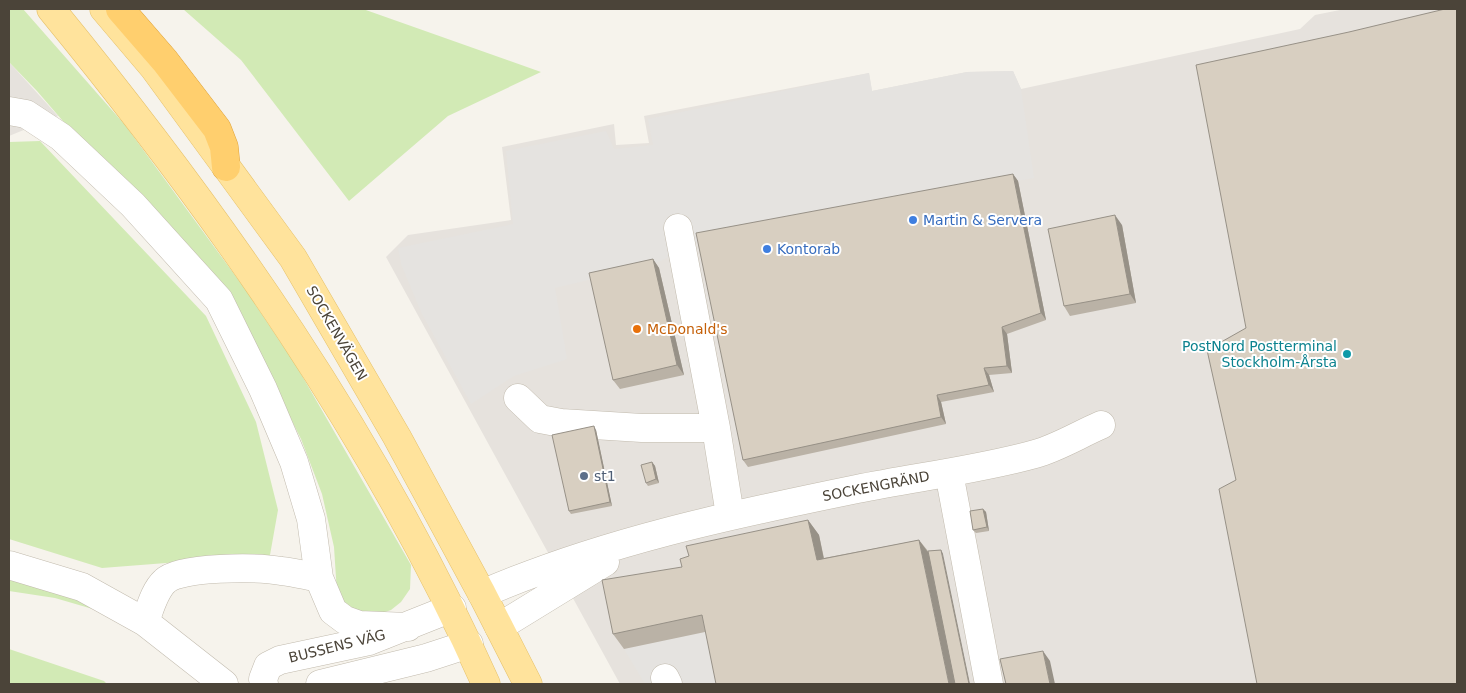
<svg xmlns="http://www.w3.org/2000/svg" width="1466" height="693" font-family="'DejaVu Sans',sans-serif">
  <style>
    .industrial { fill: #e6e2dd }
    .green { fill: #d2eab5 }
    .parking { fill: #e5e3e0 }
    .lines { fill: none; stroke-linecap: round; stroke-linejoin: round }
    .minor-casing { stroke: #c2bbae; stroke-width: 29 }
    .major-casing { stroke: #e6c16a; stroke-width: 29 }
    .highway-casing { stroke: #e0a43c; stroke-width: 29 }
    .minor { stroke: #fff; stroke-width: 28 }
    .major { stroke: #ffe39c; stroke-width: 28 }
    .highway { stroke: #ffcf6e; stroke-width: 28 }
    .wall { fill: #bab2a6 }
    .shaded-wall { fill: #979187 }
    .building { fill: #d8cfc1; stroke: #979187 }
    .shop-dot { fill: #3f7fe0; stroke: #fff; stroke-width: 2 }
    .food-dot { fill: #e8710a; stroke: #fff; stroke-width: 2 }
    .culture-dot { fill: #0f9aa8; stroke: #fff; stroke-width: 2 }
    .service-dot { fill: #5c6f8a; stroke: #fff; stroke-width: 2 }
    .labels { text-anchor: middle; stroke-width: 4; stroke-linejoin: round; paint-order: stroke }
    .shop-label { font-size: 14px; fill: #366cbe; stroke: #fff; text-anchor: start }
    .food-label { font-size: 14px; fill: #c56008; stroke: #fff; text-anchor: start }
    .street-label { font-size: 14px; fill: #4b4439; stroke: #fff }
    .culture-label { font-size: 14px; fill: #0d838f; stroke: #fff; text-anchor: end }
    .service-label { font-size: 14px; fill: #4e5e75; stroke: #fff; text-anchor: start }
  </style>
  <rect width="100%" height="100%" fill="#f6f3ec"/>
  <path class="industrial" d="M 1345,9 L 1457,9 L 1457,684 L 620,684 L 386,257 L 408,235 L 511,220 L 502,147 L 614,124 L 616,145 L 649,143 L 644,116 L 869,73 L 872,91 L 967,72 L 1013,71 L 1021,89 L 1300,29 L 1315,15 Z
    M 9,62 L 58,116 L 9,136 Z"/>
  <path class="green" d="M 9,9 L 23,9 L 125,125 L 245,289 L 297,367 L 411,565 L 410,589 L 401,602 L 391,610 L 376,615 L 363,616 L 344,605 L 337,593 L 334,547 L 322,494 L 301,439 L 250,338 L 37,91 L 9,62 Z
    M 183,9 L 363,9 L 541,72 L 448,116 L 349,201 L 241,60 Z
    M 40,141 L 206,316 L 256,422 L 278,510 L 270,555 L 102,568 L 9,539 L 9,142 Z
    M 9,578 L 67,595 L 103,612 L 55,598 L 9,591 Z
    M 9,649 L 104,681 L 107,684 L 9,684 Z"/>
  <path class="parking" d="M 1013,71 L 1021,89 L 1034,178 L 701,240 L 655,264 L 555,288 L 567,359 L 514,376 L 471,404 L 421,312 L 401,264 L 398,248 L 513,224 L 506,151 L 606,131 L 614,149 L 653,145 L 648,119 L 869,73 L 872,91 L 967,72 Z
    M 712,630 L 723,684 L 645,684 L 624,649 Z"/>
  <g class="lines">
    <defs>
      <path id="minor" d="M 9,111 L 26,114 L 61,137 L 133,205 L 219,300 L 263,389 L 294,462 L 311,519 L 319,578 L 333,611 L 345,620 L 359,625 L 408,627
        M 678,228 L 716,428 L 730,515
        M 518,398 L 540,419 L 561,423 L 642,428 L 716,428
        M 949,473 L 989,684
        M 9,565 L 82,587 L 145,622 L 224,684
        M 482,594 C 602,542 730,515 857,489 C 916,477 977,470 1035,454 C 1057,448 1080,434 1101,425
        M 145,622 C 150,609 154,591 165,581 C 180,566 258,567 281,571 C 294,572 307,576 319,578
        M 499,627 L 605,562
        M 665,678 L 668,684
        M 264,684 L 263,679 L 268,666 L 280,660 L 369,641 L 452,608
        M 320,684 L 426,658 L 469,644"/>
      <path id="major" d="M 51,9 C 221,217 376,438 486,684
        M 104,9 L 154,68 L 293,258 L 397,437 L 482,594 L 528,684"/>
      <path id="highway" d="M 120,9 L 165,61 L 217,129 L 224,147 L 226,167"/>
    </defs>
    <use href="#minor" class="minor-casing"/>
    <use href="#major" class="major-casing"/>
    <use href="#highway" class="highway-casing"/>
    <use href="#minor" class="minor"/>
    <use href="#major" class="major"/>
    <use href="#highway" class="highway"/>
  </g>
  <path class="wall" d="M 1013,174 L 1018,181 L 1046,320 L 1007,334 L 1012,373 L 989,375 L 994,392 L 941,402 L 946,424 L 748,467 L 743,460 Z
    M 1122,225 L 1136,303 L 1070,316 L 1064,306 Z
    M 653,259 L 659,268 L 684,375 L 620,389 L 613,380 Z
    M 596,430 L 612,506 L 571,514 L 569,511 Z
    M 652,462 L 655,466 L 659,483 L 648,486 L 646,483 Z
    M 983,509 L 986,512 L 989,531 L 976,533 L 973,530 Z
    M 808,520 L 819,535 L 824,558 L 919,540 L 928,551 L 941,550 L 943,554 L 705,632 L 624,649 L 613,634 L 682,567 Z"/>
  <path class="shaded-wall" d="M 1013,174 L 1018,181 L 1046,320 L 1041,313 Z
    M 1115,215 L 1122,225 L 1136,303 L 1130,294 Z
    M 653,259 L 659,268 L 684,375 L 677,365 Z
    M 1002,327 L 1007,334 L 1012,373 L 1007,366 Z
    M 984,368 L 989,375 L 994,392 L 989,385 Z
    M 937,395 L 941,402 L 946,424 L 941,417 Z
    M 594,426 L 596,430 L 612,506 L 610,502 Z
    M 652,462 L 655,466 L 659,483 L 656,479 Z
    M 983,509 L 986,512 L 989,531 L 987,527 Z
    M 808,520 L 819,535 L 827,575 L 817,560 Z
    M 919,540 L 930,555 L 957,684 L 949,684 Z
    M 941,550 L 943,554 L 970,684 L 969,684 Z
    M 1043,651 L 1050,661 L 1055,684 L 1050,684 Z"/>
  <path class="building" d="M 1445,9 L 1457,9 L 1457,684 L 1257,684 L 1219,489 L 1236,480 L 1207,350 L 1246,328 L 1196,65 L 1349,32 Z
    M 1013,174 L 1041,313 L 1002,327 L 1007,366 L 984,368 L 989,385 L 937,395 L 941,417 L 743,460 L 696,233 Z
    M 1115,215 L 1130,294 L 1064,306 L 1048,229 Z
    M 653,259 L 677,365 L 613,380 L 589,273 Z
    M 594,426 L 610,502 L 569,511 L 552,435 Z
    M 652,462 L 656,479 L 646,483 L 641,465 Z
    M 983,509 L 987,527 L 973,530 L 970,511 Z
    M 808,520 L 817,560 L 919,540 L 949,684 L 716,684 L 702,615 L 613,634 L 602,580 L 682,567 L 680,559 L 689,556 L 686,546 Z
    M 941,550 L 969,684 L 955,684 L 928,551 Z
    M 1043,651 L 1050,684 L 1006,684 L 1000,659 Z"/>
  <g class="shop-dot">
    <circle cx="913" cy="220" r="5"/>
    <circle cx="767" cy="249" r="5"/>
  </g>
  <circle class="food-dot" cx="637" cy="329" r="5"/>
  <circle class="culture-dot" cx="1347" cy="354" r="5"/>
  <circle class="service-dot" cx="584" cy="476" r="5"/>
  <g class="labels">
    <g class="shop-label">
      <text x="923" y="225">Martin &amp; Servera</text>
      <text x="777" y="254">Kontorab</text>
    </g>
    <g class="food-label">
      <text x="647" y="334">McDonald's</text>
    </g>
    <g class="street-label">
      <text transform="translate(337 333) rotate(60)" y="5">SOCKENVÄGEN</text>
      <text transform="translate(876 486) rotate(-11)" y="5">SOCKENGRÄND</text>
      <text transform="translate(337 646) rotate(-14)" y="5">BUSSENS VÄG</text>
    </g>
    <g class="culture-label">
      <text x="1337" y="351">PostNord Postterminal<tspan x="1337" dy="16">Stockholm-Årsta</tspan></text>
    </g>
    <g class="service-label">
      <text x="594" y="481">st1</text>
    </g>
  </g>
  <rect width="1466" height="693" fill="none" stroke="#4b4439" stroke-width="20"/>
</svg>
